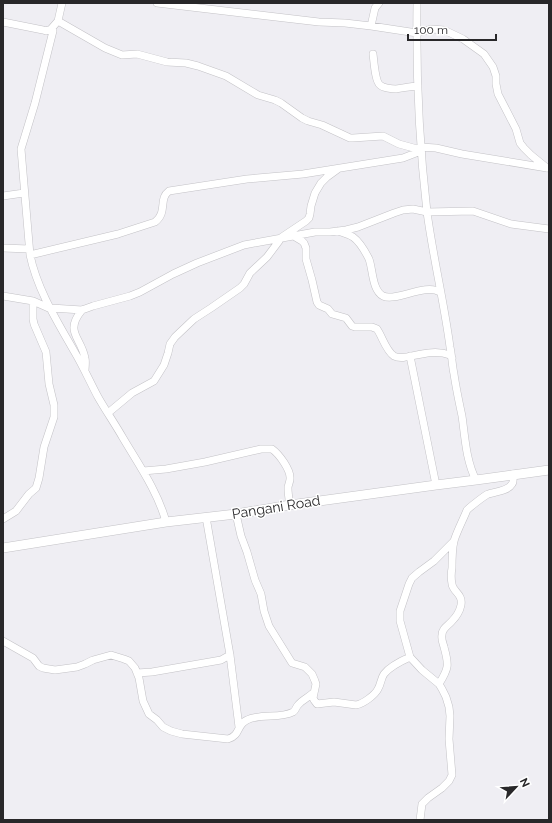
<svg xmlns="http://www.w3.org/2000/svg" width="552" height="823" font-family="Raleway,sans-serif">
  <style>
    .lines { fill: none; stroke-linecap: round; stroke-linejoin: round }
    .minor-casing { stroke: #c3c2c6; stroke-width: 8 }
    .secondary-casing { stroke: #c3c2c6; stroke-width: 10 }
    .minor { stroke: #fff; stroke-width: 7 }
    .secondary { stroke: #fff; stroke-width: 9 }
    .labels { text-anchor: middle; stroke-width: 3; stroke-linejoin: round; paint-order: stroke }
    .street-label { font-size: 14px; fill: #282729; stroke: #fff }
  </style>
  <rect width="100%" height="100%" fill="#efeef3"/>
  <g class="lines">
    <defs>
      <path id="minor" d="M 62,3 L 58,21 L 51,29 L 53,31 L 35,103 L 21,149 L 30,255 C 37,289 57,321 74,351 C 83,366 90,382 98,397 C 106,411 115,424 123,438 C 139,465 158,492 166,522
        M 157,3 L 319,22 L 345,23 L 371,26 L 417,33 L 431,29 L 444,30 L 463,39 L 484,54 L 493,67 L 496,76 L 496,84 L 498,94 L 516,129 L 520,143 L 524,148 L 531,155 L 547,168
        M 417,3 C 416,73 419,143 427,212 C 433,257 444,302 450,347 C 452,356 452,365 454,374 C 456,388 459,402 462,416 C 465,437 466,461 476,480
        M 58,21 L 105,48 L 122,55 L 137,54 L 167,62 L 186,63 L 198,66 L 226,76 L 258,95 L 275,100 L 281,103 L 302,118 L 308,121 L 322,125 L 350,138 L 353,138 L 383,136 L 399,144 L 421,150
        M 3,22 L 43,30 L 46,31 L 51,29
        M 371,26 L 375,8 L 379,3
        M 373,54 C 374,61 375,81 380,85 C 383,88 392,89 396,89 C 404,88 411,86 418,86
        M 421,147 L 436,148 L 462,154 L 547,168
        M 3,196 L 24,193
        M 338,231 C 343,233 348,234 353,237 C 360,242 365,251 369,259 C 373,270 372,290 383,296 C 396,302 425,283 440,292
        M 292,235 L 302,241 L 304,243 L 306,248 L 306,259 L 312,280 L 317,302 L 319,305 L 328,309 L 332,314 L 346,318 L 352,326 L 355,327 L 372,327 L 377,329 C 382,336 386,351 394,356 C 401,360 414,355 422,354 C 431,352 442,352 450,355 L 452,358
        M 3,248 L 29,249
        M 30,255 L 118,234 L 155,222 C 168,212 158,199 169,191 L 247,179 L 303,174 L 403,158 L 421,151
        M 3,296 L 33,301 L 51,309
        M 51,308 L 82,310 L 93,306 L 130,296 L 140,292 L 173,274 L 197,263 L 244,245 L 315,232 L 330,232 L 346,230 L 358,227 L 394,213 L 403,210 L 413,209 L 427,212 L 473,211 L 511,224 L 549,229
        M 82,310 C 64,332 81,337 85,358 C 86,362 85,367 85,371
        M 410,356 L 436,485
        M 108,413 L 132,393 L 154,381 L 164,365 L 168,353 L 170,344 L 175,337 L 194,319 L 211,308 L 240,288 L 244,284 L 250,273 L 267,257 L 282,237 L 306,221 L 309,218 L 310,214 L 311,206 L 315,193 L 321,183 L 327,177 L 338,169
        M 143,471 L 166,469 L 205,462 L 261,449 L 272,449 C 279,454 291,470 290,479 C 290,482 288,485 288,488 C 288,494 289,499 290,505
        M 236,514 L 241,536 L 247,552 L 255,580 L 261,594 L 264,611 L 269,626 L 292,663 L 305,667 L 312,674 L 315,681 L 316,684 L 313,698 L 314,700 L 317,704 L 334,702 L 356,705 C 363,704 375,695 378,689 C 381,684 381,678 384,674 C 390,666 401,661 410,657
        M 206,517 L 230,655 L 239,727
        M 3,519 L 16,511 L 29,494 L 36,488 L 39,478 L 44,447 L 54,417 L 54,405 L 49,384 L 46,352 L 34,324 L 33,319 L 33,301
        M 3,641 L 33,658 L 39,666 L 43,668 L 55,670 L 77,667 L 85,664 L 93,660 L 111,655 L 124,659 L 129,661 L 135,668 L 139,678 L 143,701 L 149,714 L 157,720 L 163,727 L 171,731 L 182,734 L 228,739 C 241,735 236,725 247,720 C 261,713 280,719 293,712 C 296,710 296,707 298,705 C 302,700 309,697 313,693
        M 137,673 L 152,672 L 221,660 L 230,655
        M 439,684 C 449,668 449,665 444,647 C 443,643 441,639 442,635 C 442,628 448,626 452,621 C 456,617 460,610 461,605 C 463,594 453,592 452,584 C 451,579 451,573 452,568 C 452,559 452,550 454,541 C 457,531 463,520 467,510 C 470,507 484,496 488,494 C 495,492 508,491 512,484 C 514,482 513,477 513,474
        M 420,820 L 422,804 L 428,798 L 442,788 L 449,781 L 452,775 L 449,739 L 450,716 L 449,707 L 446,697 L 442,689 L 439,684 L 422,670 L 410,657 L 400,621 L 400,611 L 409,584 L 412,578 L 419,572 L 434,561 L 454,541"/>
      <path id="secondary" d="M 3,548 L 166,522 L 236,514 L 290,505 L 436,485 L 476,480 L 549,470"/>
    </defs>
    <use href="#minor" class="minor-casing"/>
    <use href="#secondary" class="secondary-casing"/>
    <use href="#minor" class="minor"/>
    <use href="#secondary" class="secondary"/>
  </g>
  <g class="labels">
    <g class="street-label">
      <text transform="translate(276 507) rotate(-9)" y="5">Pangani Road</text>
    </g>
  </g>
  <rect width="552" height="823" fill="none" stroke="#282729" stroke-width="8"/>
  <g transform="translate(516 787) rotate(64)" stroke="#ffffff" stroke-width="3" paint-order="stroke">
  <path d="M0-3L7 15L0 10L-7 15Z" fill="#282729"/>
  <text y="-6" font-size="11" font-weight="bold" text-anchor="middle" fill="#282729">N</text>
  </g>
  <path d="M408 34v6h88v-6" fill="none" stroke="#282729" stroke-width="2"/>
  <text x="414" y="34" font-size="12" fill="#282729" stroke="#ffffff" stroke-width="3" paint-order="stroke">100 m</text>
</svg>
